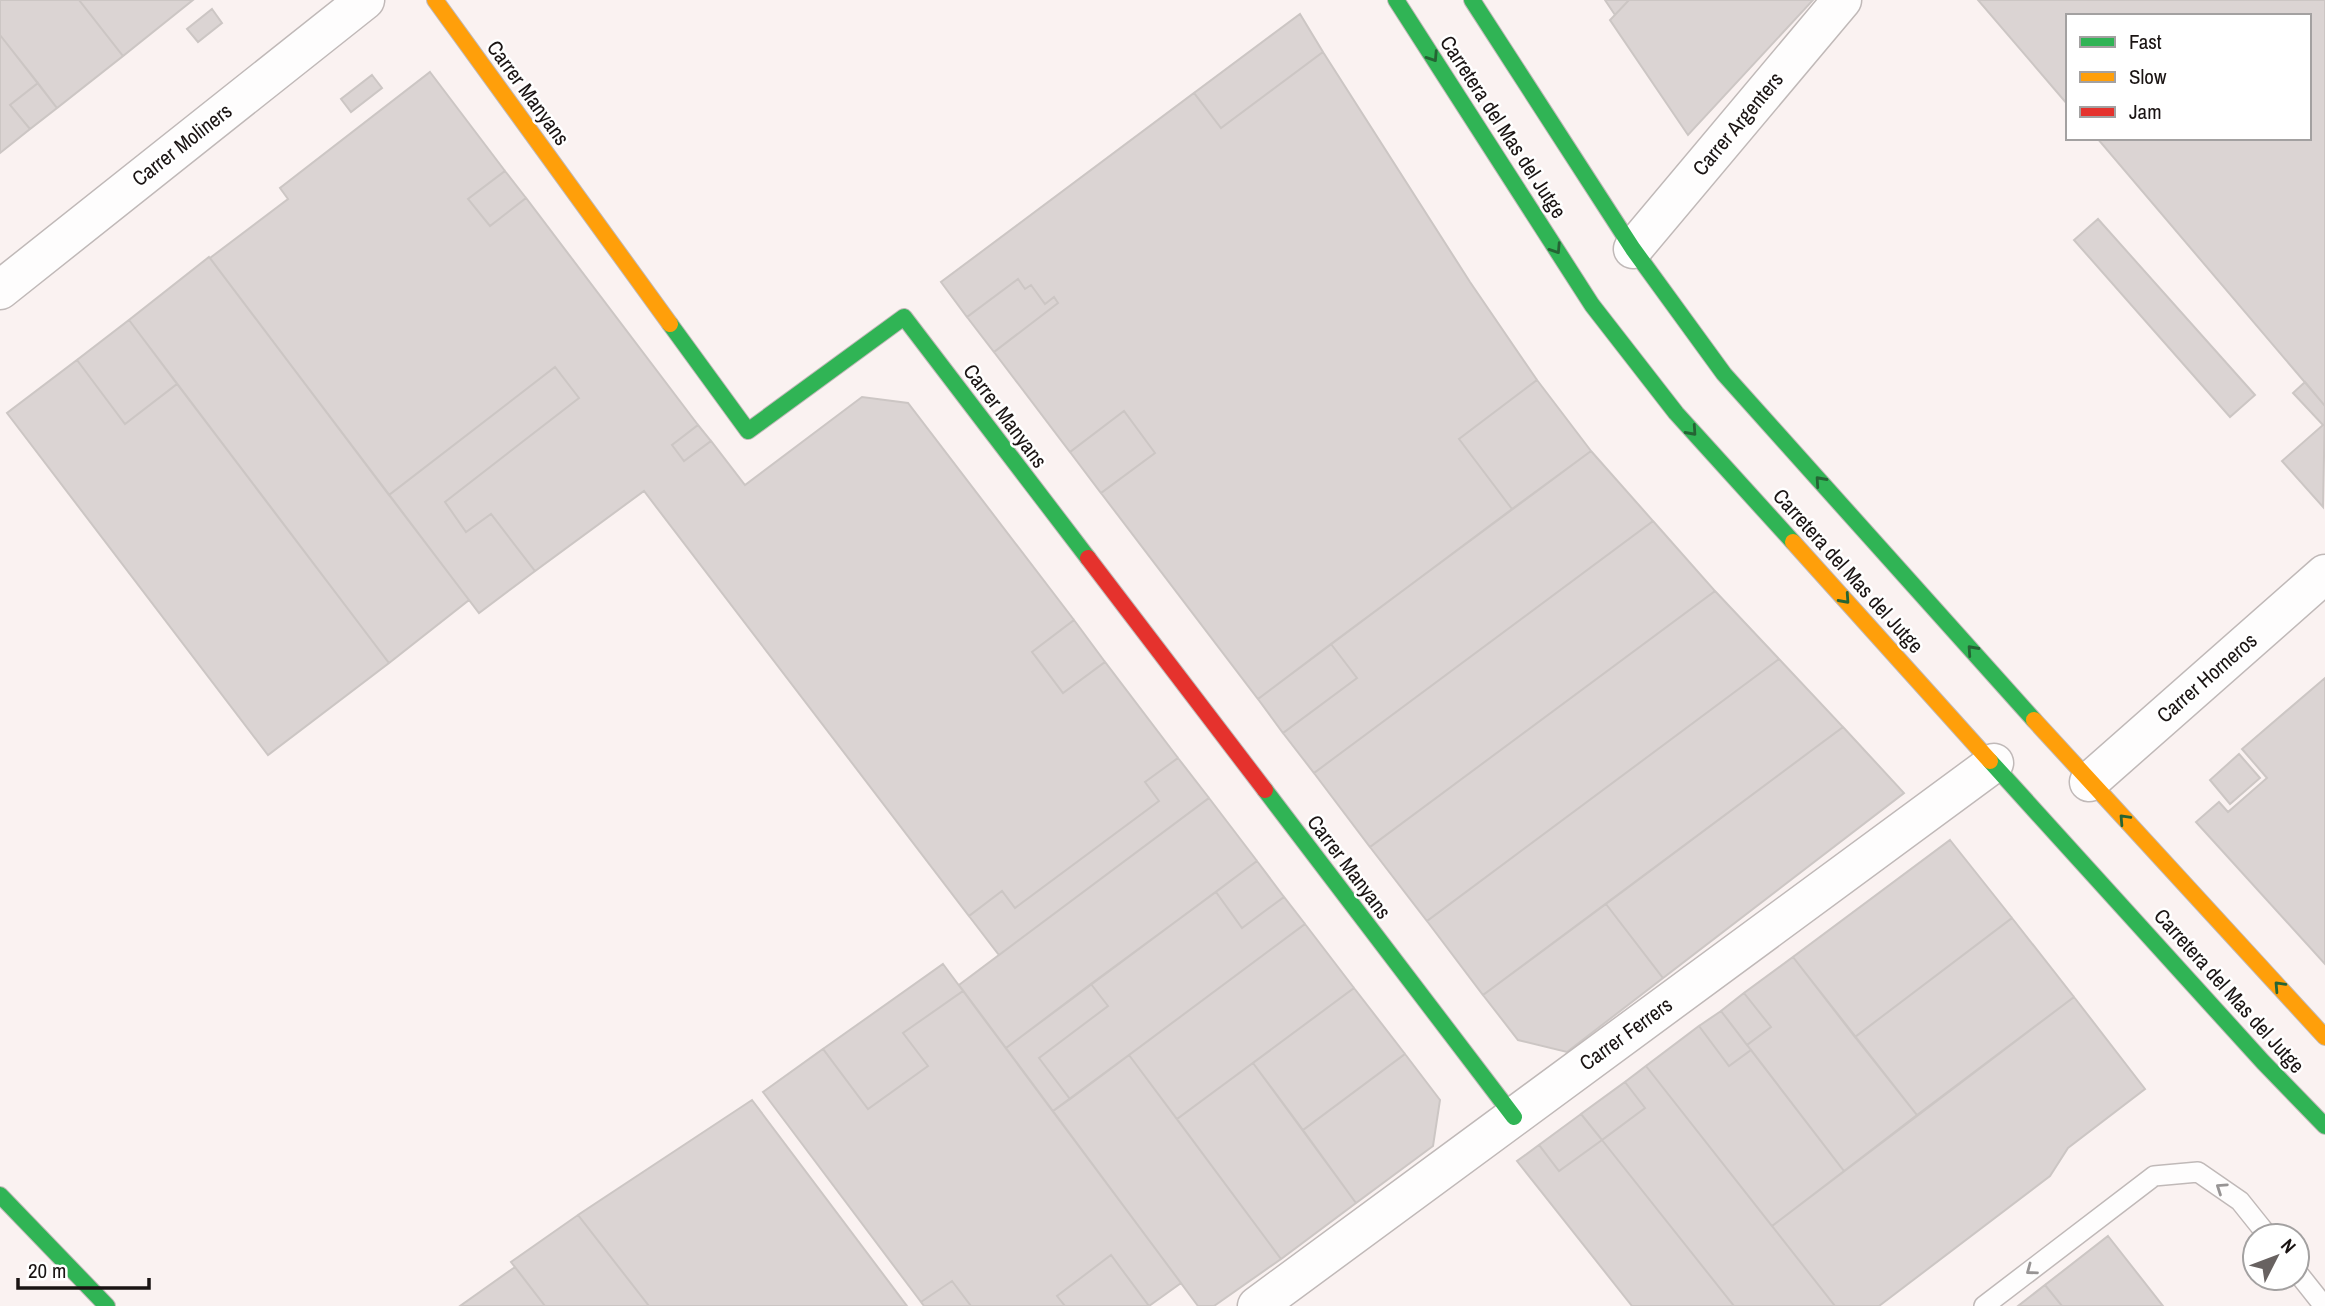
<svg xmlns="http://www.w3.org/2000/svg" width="2325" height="1306" font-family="'Archivo Narrow',sans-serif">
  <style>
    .building { fill: #dbd4d3; stroke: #ccc6c4; stroke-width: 2 }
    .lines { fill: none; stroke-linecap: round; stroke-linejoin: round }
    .lane-casing { stroke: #c0b9b8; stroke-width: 22 }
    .street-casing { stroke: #c0b9b8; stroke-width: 41 }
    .fast-casing { stroke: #c0b9b8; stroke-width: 18 }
    .slow-casing { stroke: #c0b9b8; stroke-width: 18 }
    .jam-casing { stroke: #c0b9b8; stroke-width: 18 }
    .lane { stroke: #fefdfd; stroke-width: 19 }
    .street { stroke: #fefdfd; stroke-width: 38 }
    .fast { stroke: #30b455; stroke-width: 16 }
    .slow { stroke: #ff9f0a; stroke-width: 16 }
    .jam { stroke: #e5322d; stroke-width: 16 }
    .oneway { stroke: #256434 }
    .oneway2 { stroke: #979494 }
    .labels { text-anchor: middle; stroke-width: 5; stroke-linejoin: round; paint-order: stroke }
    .street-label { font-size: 21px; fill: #1a1413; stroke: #fff }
  </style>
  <rect width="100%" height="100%" fill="#faf2f1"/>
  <path class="building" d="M 0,0 L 79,0 L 123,56 L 57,108 L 0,35 Z
    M 79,0 L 193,0 L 123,56 Z
    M 1605,0 L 1629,0 L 1615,15 Z
    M 1629,0 L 1813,0 L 1688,135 L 1610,20 Z
    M 1978,0 L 2325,0 L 2325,406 L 2097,138 L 2309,138 L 2309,16 L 2068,16 L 2068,105 Z
    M 212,9 L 222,23 L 198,42 L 187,29 Z
    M 1300,14 L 1323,52 L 1221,128 L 1194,93 Z
    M 0,35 L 38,83 L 10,105 L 30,129 L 0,153 Z
    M 1323,52 L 1470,282 L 1537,380 L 1459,439 L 1512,509 L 1258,699 L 1101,493 L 1155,453 L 1124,411 L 1070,452 L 994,352 L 1058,303 L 1054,297 L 1045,304 L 1031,285 L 1025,289 L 1018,279 L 967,317 L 941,282 L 1194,93 L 1221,128 Z
    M 430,72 L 505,171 L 468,199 L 490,226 L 526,198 L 698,425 L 672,445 L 684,461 L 711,441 L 745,485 L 862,397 L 908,403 L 1074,620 L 1032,652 L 1036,657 L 1063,693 L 1105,662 L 1178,758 L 1145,782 L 1159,801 L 1015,908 L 1002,891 L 969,916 L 644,491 L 535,571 L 491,514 L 466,532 L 445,502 L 579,398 L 555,367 L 389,495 L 210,258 L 288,199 L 280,188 Z
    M 372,75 L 382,88 L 351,112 L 341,99 Z
    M 38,83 L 57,108 L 30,129 L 10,105 Z
    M 505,171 L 526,198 L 490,226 L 468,199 Z
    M 2098,219 L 2255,395 L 2230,417 L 2074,240 Z
    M 209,257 L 469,600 L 389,663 L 129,320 Z
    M 1018,279 L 1025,289 L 1031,285 L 1045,304 L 1054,297 L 1058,303 L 994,352 L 967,317 Z
    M 129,320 L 177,384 L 125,424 L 77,360 Z
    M 77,360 L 125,424 L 177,384 L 389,663 L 268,755 L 7,413 Z
    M 555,367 L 579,398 L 445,502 L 466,532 L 491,514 L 535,571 L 479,613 L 389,495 Z
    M 1537,380 L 1591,451 L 1512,509 L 1459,439 Z
    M 2305,382 L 2325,406 L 2323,507 L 2282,461 L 2323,425 L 2293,393 Z
    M 1124,411 L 1155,453 L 1101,493 L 1070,452 Z
    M 698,425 L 711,441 L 684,461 L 672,445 Z
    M 1591,451 L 1653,521 L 1314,773 L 1283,733 L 1357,678 L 1331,644 Z
    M 1653,521 L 1715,591 L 1370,847 L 1314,773 Z
    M 1715,591 L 1779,659 L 1427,921 L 1370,847 Z
    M 1074,620 L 1105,662 L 1063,693 L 1032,652 Z
    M 1331,644 L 1357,678 L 1283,733 L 1258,699 Z
    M 1779,659 L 1843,727 L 1483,995 L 1427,921 Z
    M 2325,678 L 2325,964 L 2196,822 L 2219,802 L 2228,812 L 2267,778 L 2242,749 Z
    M 1843,727 L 1904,793 L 1663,978 L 1606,904 Z
    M 2239,754 L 2260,778 L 2230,804 L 2210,780 Z
    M 1178,758 L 1209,798 L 999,955 L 969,916 L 1002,891 L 1015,908 L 1159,801 L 1145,782 Z
    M 1209,798 L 1257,861 L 1006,1048 L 959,985 Z
    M 1950,840 L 2012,918 L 1855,1037 L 1793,957 Z
    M 1257,861 L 1284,897 L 1242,928 L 1216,892 Z
    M 1216,892 L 1242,928 L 1284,897 L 1305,924 L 1070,1099 L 1039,1058 L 1108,1006 L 1091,984 Z
    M 1606,904 L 1663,978 L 1567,1052 L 1518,1040 L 1483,995 Z
    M 2012,918 L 2074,997 L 1917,1115 L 1855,1037 Z
    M 1305,924 L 1354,988 L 1177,1119 L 1129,1055 Z
    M 1793,957 L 1917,1115 L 1844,1171 L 1747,1045 L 1771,1027 L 1744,993 Z
    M 943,964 L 963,991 L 903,1033 L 928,1066 L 868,1109 L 823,1049 Z
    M 1091,984 L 1108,1006 L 1039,1058 L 1070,1099 L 1053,1111 L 1006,1048 Z
    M 1354,988 L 1405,1054 L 1303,1130 L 1253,1063 Z
    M 963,991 L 1181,1283 L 1149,1306 L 1111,1255 L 1057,1296 L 1065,1306 L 971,1306 L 952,1281 L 921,1302 L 763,1092 L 823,1049 L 868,1109 L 928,1066 L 903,1033 Z
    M 1744,993 L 1771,1027 L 1747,1045 L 1721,1011 Z
    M 2074,997 L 2145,1089 L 2068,1148 L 2050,1176 L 1879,1306 L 1835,1306 L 1772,1226 Z
    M 1721,1011 L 1751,1050 L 1729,1066 L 1699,1026 Z
    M 1699,1026 L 1729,1066 L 1751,1050 L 1844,1171 L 1772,1226 L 1646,1066 Z
    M 1405,1054 L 1440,1100 L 1433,1146 L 1356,1203 L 1303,1130 Z
    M 1129,1055 L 1281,1259 L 1214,1306 L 1198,1306 L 1053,1111 Z
    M 1253,1063 L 1356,1203 L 1281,1259 L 1177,1119 Z
    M 1646,1066 L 1835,1306 L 1734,1306 L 1602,1140 L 1645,1108 L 1625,1082 Z
    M 1625,1082 L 1645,1108 L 1602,1140 L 1581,1114 Z
    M 752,1100 L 907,1306 L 649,1306 L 578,1215 Z
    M 1581,1114 L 1602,1140 L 1559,1171 L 1539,1145 Z
    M 1602,1140 L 1734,1306 L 1632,1306 L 1517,1161 L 1539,1145 L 1559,1171 Z
    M 578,1215 L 582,1220 L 649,1306 L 545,1306 L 511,1262 Z
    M 2108,1236 L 2163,1306 L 2062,1306 L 2045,1285 Z
    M 1111,1255 L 1149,1306 L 1065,1306 L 1057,1296 Z
    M 515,1267 L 545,1306 L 460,1306 Z
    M 952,1281 L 971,1306 L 924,1306 L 921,1302 Z
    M 2045,1285 L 2062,1306 L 2018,1306 Z"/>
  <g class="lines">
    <defs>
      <path id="lane" d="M 2297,1272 L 2324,1306
        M 1984,1306 L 2154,1176 L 2198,1172 L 2240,1201 L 2268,1236"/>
      <path id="street" d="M 1633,249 L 1842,0
        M 0,290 L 365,0
        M 2089,782 L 2325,574
        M 1257,1306 L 1994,763"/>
      <path id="fast" d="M 1396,0 L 1592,305 L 1676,413 L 1793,542
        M 1472,0 L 1633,249 L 1724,374 L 2034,720
        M 670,324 L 748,431 L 904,317 L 1088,558
        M 1990,761 L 2263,1062 L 2325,1126
        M 1265,790 L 1514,1117
        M 0,1195 L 107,1306"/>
      <path id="slow" d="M 435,0 L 670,324
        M 1793,542 L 1990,761
        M 2034,720 L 2325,1037"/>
      <path id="jam" d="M 1088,558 L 1265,790"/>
    </defs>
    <use href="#lane" class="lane-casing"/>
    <use href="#street" class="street-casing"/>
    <use href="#fast" class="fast-casing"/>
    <use href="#slow" class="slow-casing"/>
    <use href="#jam" class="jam-casing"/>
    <use href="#lane" class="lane"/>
    <use href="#street" class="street"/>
    <use href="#fast" class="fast"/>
    <use href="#slow" class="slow"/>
    <use href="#jam" class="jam"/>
  </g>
  <defs><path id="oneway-chevron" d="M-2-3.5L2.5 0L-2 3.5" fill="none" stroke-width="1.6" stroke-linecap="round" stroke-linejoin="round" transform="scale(1.75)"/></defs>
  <g class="oneway">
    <use href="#oneway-chevron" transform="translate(1433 57) rotate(57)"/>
    <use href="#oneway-chevron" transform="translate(1556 249) rotate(57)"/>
    <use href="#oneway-chevron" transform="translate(1692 431) rotate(48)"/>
    <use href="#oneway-chevron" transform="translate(1820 481) rotate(-132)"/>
    <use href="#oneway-chevron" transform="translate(1845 599) rotate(48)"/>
    <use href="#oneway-chevron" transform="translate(1972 650) rotate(-132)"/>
    <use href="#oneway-chevron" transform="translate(2124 819) rotate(-133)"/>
    <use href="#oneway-chevron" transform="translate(2279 986) rotate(-133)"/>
  </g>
  <g class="oneway2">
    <use href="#oneway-chevron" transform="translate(2221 1188) rotate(-146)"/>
    <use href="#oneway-chevron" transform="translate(2031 1270) rotate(143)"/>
  </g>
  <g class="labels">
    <g class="street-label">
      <text transform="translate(528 93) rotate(54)" y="7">Carrer Manyans</text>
      <text transform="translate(1738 124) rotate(-50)" y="7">Carrer Argenters</text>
      <text transform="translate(1503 127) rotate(57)" y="7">Carretera del Mas del Jutge</text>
      <text transform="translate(182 145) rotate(-38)" y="7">Carrer Moliners</text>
      <text transform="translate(1005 416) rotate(53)" y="7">Carrer Manyans</text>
      <text transform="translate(1848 571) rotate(48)" y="7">Carretera del Mas del Jutge</text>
      <text transform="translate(2207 678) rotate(-41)" y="7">Carrer Horneros</text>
      <text transform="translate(1349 867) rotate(53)" y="7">Carrer Manyans</text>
      <text transform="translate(2229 991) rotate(48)" y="7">Carretera del Mas del Jutge</text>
      <text transform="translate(1626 1034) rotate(-36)" y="7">Carrer Ferrers</text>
    </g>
  </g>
  <rect x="2066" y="14" width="245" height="126" fill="#ffffff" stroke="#a3a1a1" stroke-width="2"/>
  <rect x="2080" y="37" width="35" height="10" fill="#30b455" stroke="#a3a1a1" stroke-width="2"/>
  <text x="2129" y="49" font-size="21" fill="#1a1413">Fast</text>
  <rect x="2080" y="72" width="35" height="10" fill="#ff9f0a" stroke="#a3a1a1" stroke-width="2"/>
  <text x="2129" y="84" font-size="21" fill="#1a1413">Slow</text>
  <rect x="2080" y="107" width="35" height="10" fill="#e5322d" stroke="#a3a1a1" stroke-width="2"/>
  <text x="2129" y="119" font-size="21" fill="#1a1413">Jam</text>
  <g transform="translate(2276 1257) rotate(48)"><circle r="33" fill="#ffffff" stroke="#a3a1a1" stroke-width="2"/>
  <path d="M0-5L12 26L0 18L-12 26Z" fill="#686261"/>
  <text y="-10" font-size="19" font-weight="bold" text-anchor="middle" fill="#1a1413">N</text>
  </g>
  <path d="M18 1278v10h131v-10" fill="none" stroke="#1a1413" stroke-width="3.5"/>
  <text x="28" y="1278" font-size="21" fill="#1a1413" stroke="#ffffff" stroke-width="5" paint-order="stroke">20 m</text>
</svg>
